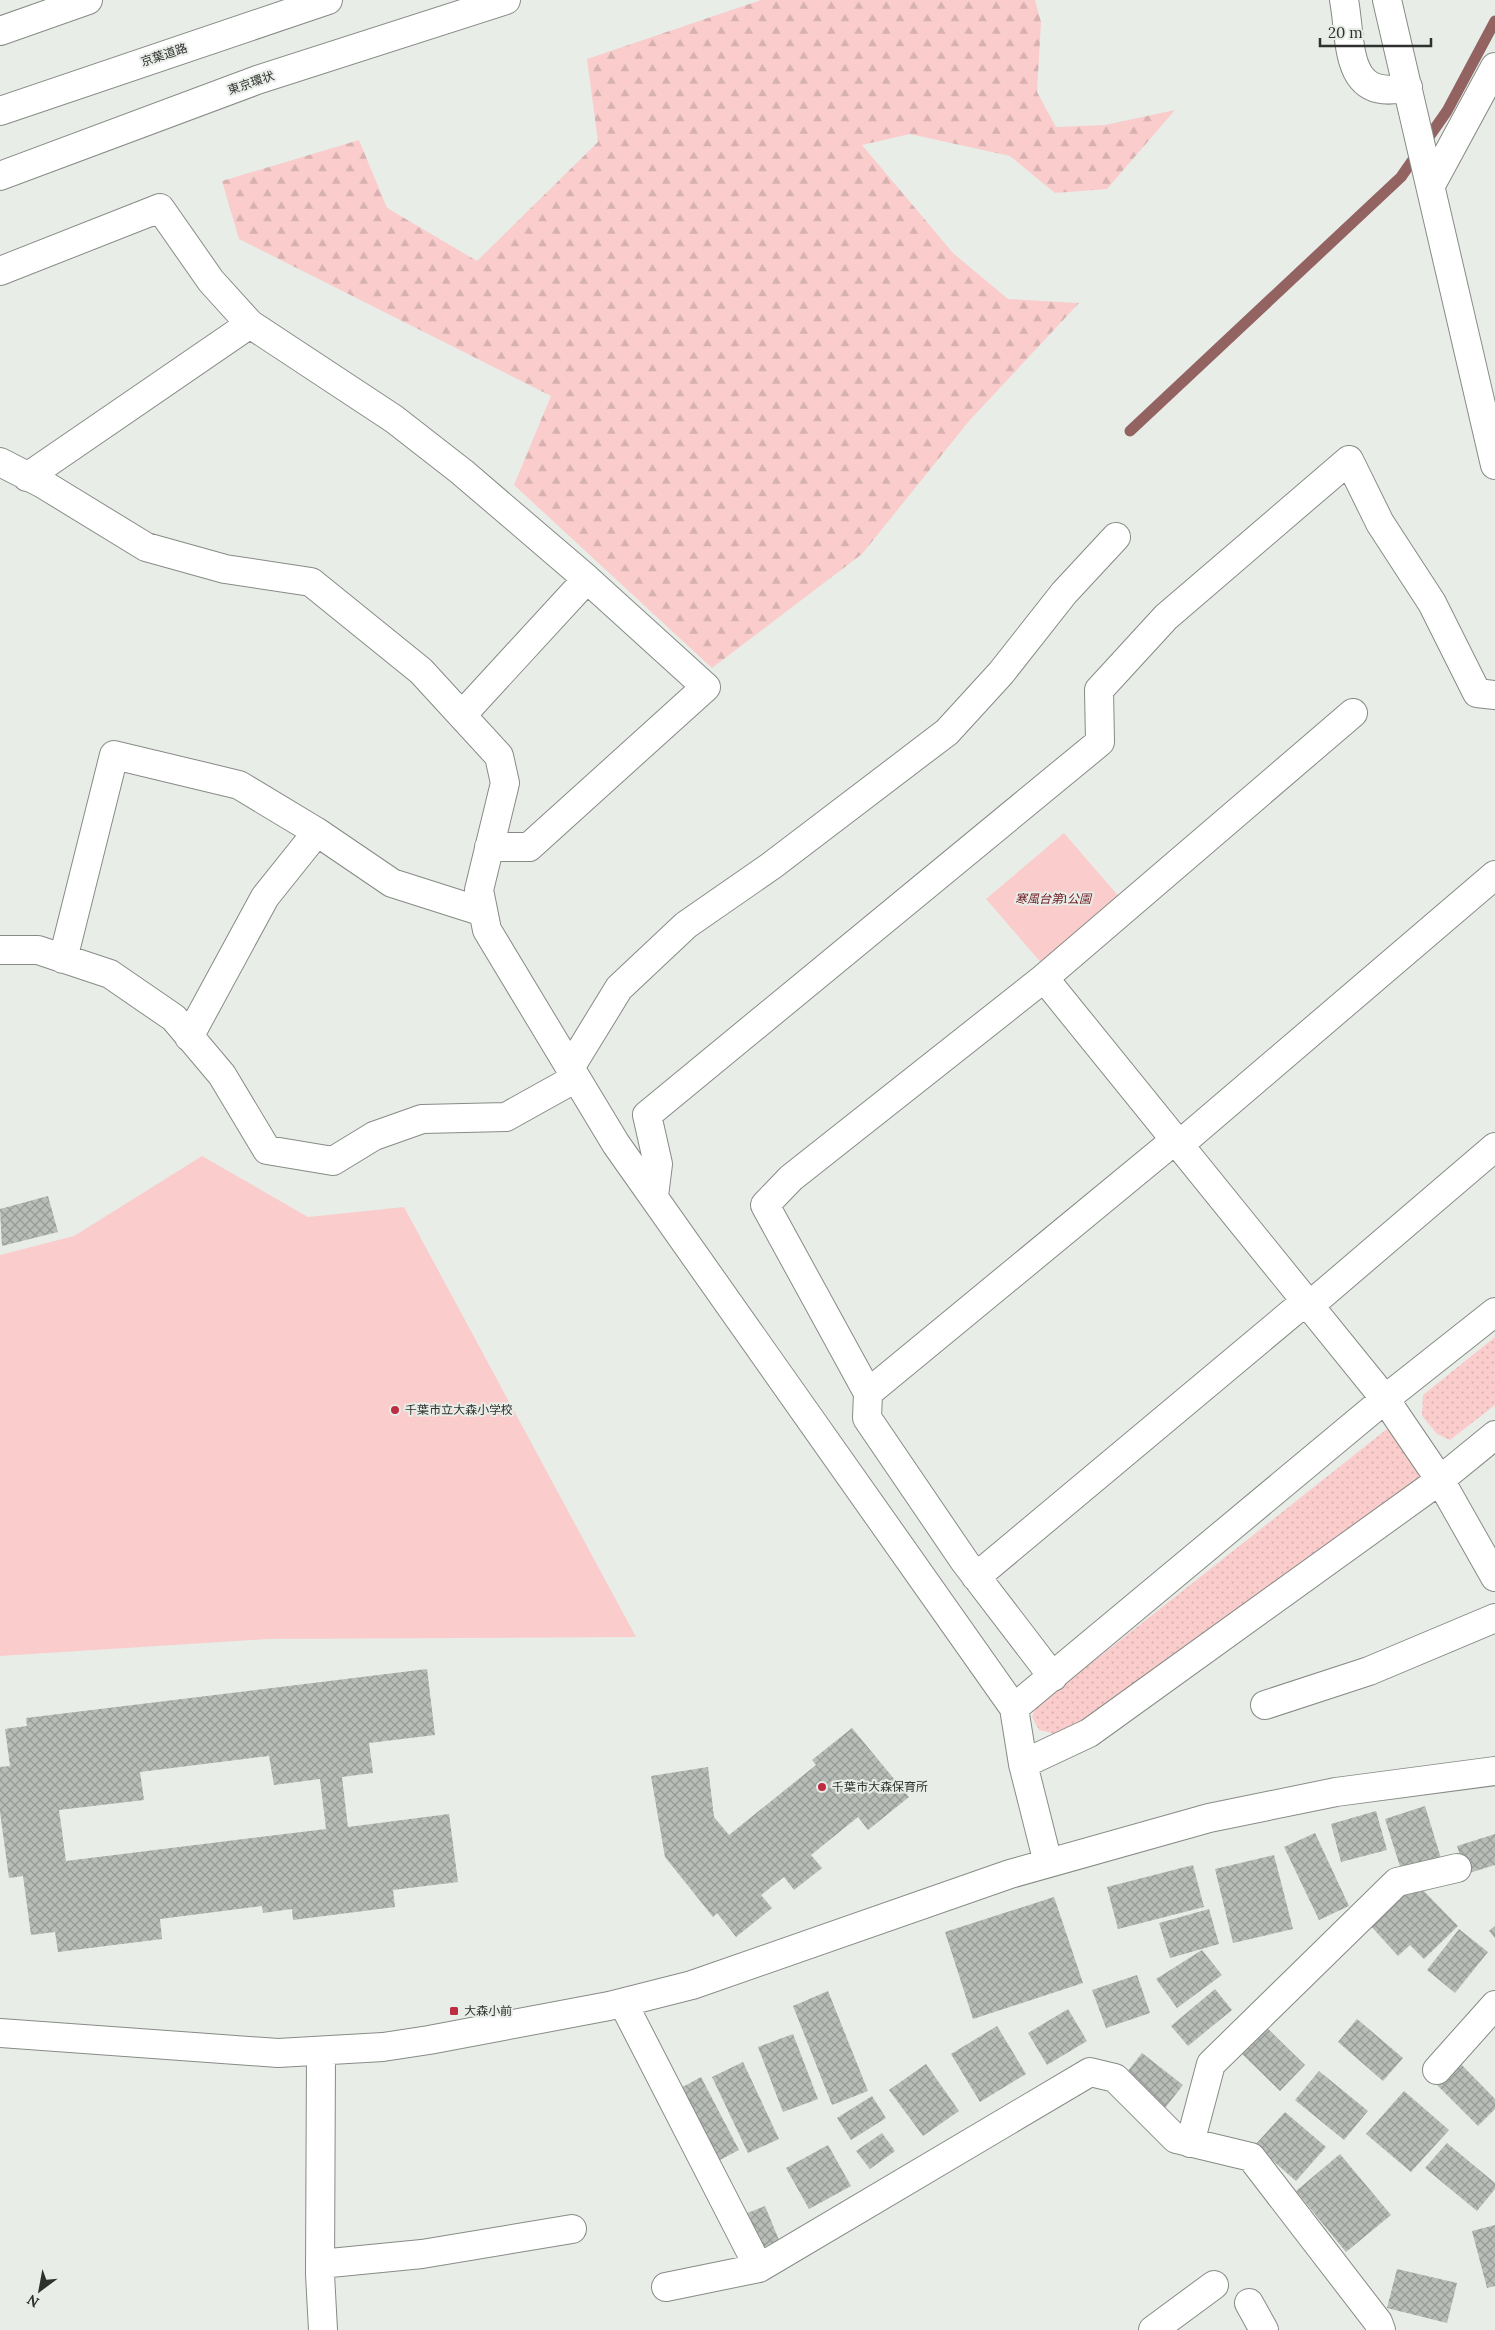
<svg xmlns="http://www.w3.org/2000/svg" width="1495" height="2330" font-family="Lora,'Noto Sans JP',serif">
  <style>
    .grass { fill: url(#grass-dots) }
    .forest { fill: url(#forest-firs) }
    .green { fill: #facdcc }
    .lines { fill: none; stroke-linecap: round; stroke-linejoin: round }
    .stream { stroke: #936362; stroke-width: 11 }
    .building { fill: url(#building-cross-hatch); fill-rule: evenodd }
    .minor-casing { stroke: #878b86; stroke-width: 30 }
    .highway-casing { stroke: #878b86; stroke-width: 30 }
    .minor { stroke: #fff; stroke-width: 28 }
    .highway { stroke: #fff; stroke-width: 28 }
    .poi-dot { fill: #bd2c40; stroke: #e8ede8; stroke-width: 2 }
    .labels { text-anchor: middle; stroke-width: 4; stroke-linejoin: round; paint-order: stroke }
    .street-label { font-size: 12px; fill: #2f312e; stroke: #e8ede8 }
    .park-label { font-size: 12px; font-style: italic; fill: #701b25; stroke: #e8ede8 }
    .poi-label { font-size: 12px; fill: #2f312e; stroke: #e8ede8; text-anchor: start }
  </style>
  <defs>
    <pattern id="grass-dots" width="8" height="8" patternUnits="userSpaceOnUse" patternTransform="scale(1.25)"><rect width="8" height="8" fill="#facdcc"/><path d="M2 2h.1M6 6h.1" fill="none" stroke="#d7b0b0" stroke-width="1.8" stroke-linecap="round"/></pattern>
    <pattern id="forest-firs" width="22" height="20" patternUnits="userSpaceOnUse" patternTransform="scale(1.25)"><rect width="22" height="20" fill="#facdcc"/><path d="M5 1l3.5 6h-7zM16 11l3.5 6h-7z" fill="#d7b0b0"/></pattern>
    <pattern id="building-cross-hatch" width="8" height="8" patternUnits="userSpaceOnUse" patternTransform="scale(1.25)"><rect width="8" height="8" fill="#b8bdb8"/><path d="M0 0l8 8M0 8l8-8" fill="none" stroke="#969a96"/></pattern>
  </defs>
  <rect width="100%" height="100%" fill="#e8ede8"/>
  <path class="grass" d="M 1495,1337 L 1495,1405 L 1450,1440 L 1437,1434 L 1422,1416 L 1423,1395 Z
    M 1387,1429 L 1394,1430 L 1419,1471 L 1419,1485 L 1106,1710 L 1056,1734 L 1039,1730 L 1032,1717 L 1036,1707 Z"/>
  <path class="forest" d="M 761,0 L 1035,0 L 1041,22 L 1037,92 L 1056,127 L 1105,125 L 1175,110 L 1107,189 L 1055,193 L 1010,156 L 910,134 L 862,145 L 953,253 L 1008,299 L 1079,303 L 969,421 L 862,554 L 712,668 L 514,485 L 551,396 L 239,239 L 222,181 L 359,140 L 387,208 L 477,261 L 598,142 L 587,59 Z"/>
  <path class="green" d="M 1064,833 L 1121,899 L 1043,965 L 986,899 Z
    M 202,1156 L 308,1217 L 404,1207 L 636,1637 L 268,1639 L 0,1656 L 0,1255 L 74,1236 Z"/>
  <g class="lines">
    <path class="stream" d="M 1130,431 L 1401,177 L 1447,111 L 1495,21"/>
  </g>
  <path class="building" d="M 48,1196 L 58,1232 L 2,1246 L 0,1209 Z
    M 427,1669 L 435,1735 L 369,1743 L 373,1773 L 342,1777 L 348,1827 L 449,1814 L 458,1882 L 393,1890 L 395,1907 L 293,1920 L 292,1909 L 263,1913 L 262,1906 L 160,1919 L 162,1939 L 58,1952 L 55,1932 L 31,1935 L 23,1876 L 9,1878 L 0,1812 L 0,1767 L 10,1766 L 5,1729 L 27,1726 L 26,1718 ZM 269,1756 L 274,1785 L 320,1779 L 326,1829 L 66,1861 L 59,1810 L 144,1800 L 140,1772 Z
    M 852,1728 L 909,1797 L 868,1830 L 858,1817 L 811,1855 L 822,1868 L 794,1890 L 784,1877 L 761,1895 L 772,1908 L 736,1937 L 717,1913 L 713,1917 L 665,1857 L 651,1776 L 708,1767 L 714,1817 L 729,1835 L 816,1765 L 812,1760 Z
    M 1425,1806 L 1443,1865 L 1403,1876 L 1385,1819 Z
    M 1376,1811 L 1387,1850 L 1341,1862 L 1331,1824 Z
    M 1315,1833 L 1349,1906 L 1319,1920 L 1284,1847 Z
    M 1495,1834 L 1495,1865 L 1466,1874 L 1457,1846 Z
    M 1274,1855 L 1293,1929 L 1233,1943 L 1215,1869 Z
    M 1193,1865 L 1204,1907 L 1118,1929 L 1107,1887 Z
    M 1414,1881 L 1458,1926 L 1424,1959 L 1410,1945 L 1398,1956 L 1369,1924 Z
    M 1054,1897 L 1083,1983 L 973,2019 L 945,1932 Z
    M 1209,1909 L 1219,1944 L 1170,1958 L 1159,1923 Z
    M 1495,1926 L 1495,1938 L 1489,1931 Z
    M 1459,1929 L 1488,1952 L 1455,1993 L 1427,1970 Z
    M 1202,1950 L 1222,1975 L 1177,2008 L 1156,1979 Z
    M 1137,1975 L 1150,2013 L 1106,2028 L 1092,1990 Z
    M 1215,1989 L 1232,2010 L 1188,2046 L 1171,2026 Z
    M 828,1991 L 868,2091 L 832,2105 L 793,2006 Z
    M 1068,2009 L 1087,2041 L 1047,2065 L 1028,2033 Z
    M 1357,2019 L 1403,2058 L 1383,2081 L 1338,2042 Z
    M 1259,2020 L 1305,2065 L 1280,2091 L 1234,2046 Z
    M 997,2026 L 1026,2074 L 980,2102 L 951,2054 Z
    M 793,2034 L 818,2099 L 783,2112 L 758,2047 Z
    M 1142,2053 L 1183,2085 L 1165,2108 L 1124,2076 Z
    M 1457,2060 L 1495,2099 L 1495,2109 L 1478,2126 L 1434,2082 Z
    M 743,2062 L 779,2139 L 748,2153 L 712,2077 Z
    M 926,2064 L 959,2111 L 923,2136 L 889,2090 Z
    M 1319,2071 L 1368,2111 L 1344,2140 L 1295,2100 Z
    M 701,2077 L 739,2150 L 716,2162 L 677,2090 Z
    M 1404,2091 L 1449,2130 L 1411,2172 L 1366,2134 Z
    M 872,2096 L 886,2118 L 851,2140 L 837,2118 Z
    M 1285,2112 L 1326,2147 L 1296,2181 L 1255,2145 Z
    M 882,2133 L 895,2151 L 870,2169 L 856,2151 Z
    M 1447,2143 L 1495,2183 L 1495,2189 L 1477,2211 L 1425,2168 Z
    M 828,2145 L 851,2186 L 809,2209 L 786,2168 Z
    M 1340,2154 L 1391,2215 L 1346,2252 L 1296,2191 Z
    M 765,2206 L 779,2240 L 756,2250 L 742,2215 Z
    M 1495,2225 L 1495,2286 L 1487,2288 L 1472,2231 Z
    M 1397,2269 L 1457,2283 L 1447,2323 L 1387,2308 Z"/>
  <g class="lines">
    <defs>
      <path id="minor" d="M 1344,0 C 1352,42 1343,103 1408,87
        M 1387,0 L 1495,465
        M 1431,185 L 1495,67
        M 0,271 L 160,208 L 211,281 L 250,324 L 394,419 L 462,472 L 587,579 L 706,687 L 529,847 L 489,847
        M 0,462 L 43,484 L 146,547 L 225,569 L 311,582 L 421,671 L 499,756 L 505,783 L 479,890 L 487,930 L 616,1144 L 1014,1708 L 1023,1764 L 1048,1863
        M 27,477 L 250,324
        M 462,715 L 587,579
        M 0,950 L 38,950 L 110,974 L 174,1018 L 222,1075 L 267,1150 L 333,1161 L 374,1136 L 422,1119 L 506,1117 L 576,1078
        M 63,959 L 114,755 L 239,785 L 317,832 L 392,883 L 483,912
        M 1044,978 L 1385,1399 L 1440,1480 L 1495,1577
        M 189,1037 L 265,897 L 317,832
        M 570,1068 L 619,988 L 686,925 L 771,866 L 947,732 L 1001,673 L 1064,593 L 1116,537
        M 1179,1145 L 1495,875
        M 654,1196 L 658,1164 L 647,1115 L 1100,742 L 1099,690 L 1166,617 L 1349,460 L 1380,523 L 1432,603 L 1477,693 L 1495,695
        M 1309,1306 L 1495,1147
        M 868,1393 L 1175,1140
        M 976,1577 L 1306,1301
        M 1053,1677 L 965,1562 L 867,1418 L 868,1393 L 765,1205 L 791,1178 L 1044,978 L 1353,713
        M 1265,1705 L 1369,1671 L 1495,1618
        M 1014,1708 L 1385,1399 L 1495,1312
        M 1023,1764 L 1089,1733 L 1440,1480 L 1495,1435
        M 623,2003 L 759,2268
        M 0,2033 L 278,2053 L 383,2047 L 429,2040 L 609,2006 L 692,1985 L 1010,1874 L 1209,1818 L 1336,1792 L 1495,1771
        M 321,2052 L 320,2274 L 323,2330
        M 1437,2070 L 1495,2005
        M 1190,2143 L 1211,2064 L 1397,1882 L 1457,1868
        M 320,2264 L 422,2254 L 572,2229
        M 666,2287 L 759,2268 L 1090,2072 L 1115,2078 L 1176,2139 L 1251,2157 L 1378,2322 L 1381,2330
        M 1249,2303 L 1264,2330
        M 1153,2330 L 1214,2285"/>
      <path id="highway" d="M 0,31 L 88,0
        M 0,111 L 328,0
        M 0,176 L 257,80 L 506,0"/>
    </defs>
    <use href="#minor" class="minor-casing"/>
    <use href="#highway" class="highway-casing"/>
    <use href="#minor" class="minor"/>
    <use href="#highway" class="highway"/>
  </g>
  <g class="poi-dot">
    <circle cx="395" cy="1410" r="5"/>
    <circle cx="822" cy="1787" r="5"/>
    <rect x="449" y="2006" width="10" height="10" rx="2.5"/>
  </g>
  <g class="labels">
    <g class="street-label">
      <text transform="translate(164 55) rotate(-18)" y="4">京葉道路</text>
      <text transform="translate(251 83) rotate(-19)" y="4">東京環状</text>
    </g>
    <g class="park-label">
      <text x="1053" y="903">寒風台第1公園</text>
    </g>
    <g class="poi-label">
      <text x="405" y="1414">千葉市立大森小学校</text>
      <text x="832" y="1791">千葉市大森保育所</text>
      <text x="464" y="2015">大森小前</text>
    </g>
  </g>
  <g transform="translate(40 2290) rotate(212)" stroke="#e8ede8" stroke-width="4" paint-order="stroke">
  <path d="M0-4L9 19L0 12L-9 19Z" fill="#2f312e"/>
  <text y="-8" font-size="14" font-weight="bold" text-anchor="middle" fill="#2f312e">N</text>
  </g>
  <path d="M1320 38v8h111v-8" fill="none" stroke="#2f312e" stroke-width="2.5"/>
  <text x="1328" y="38" font-size="15" fill="#2f312e" stroke="#e8ede8" stroke-width="4" paint-order="stroke">20 m</text>
</svg>
